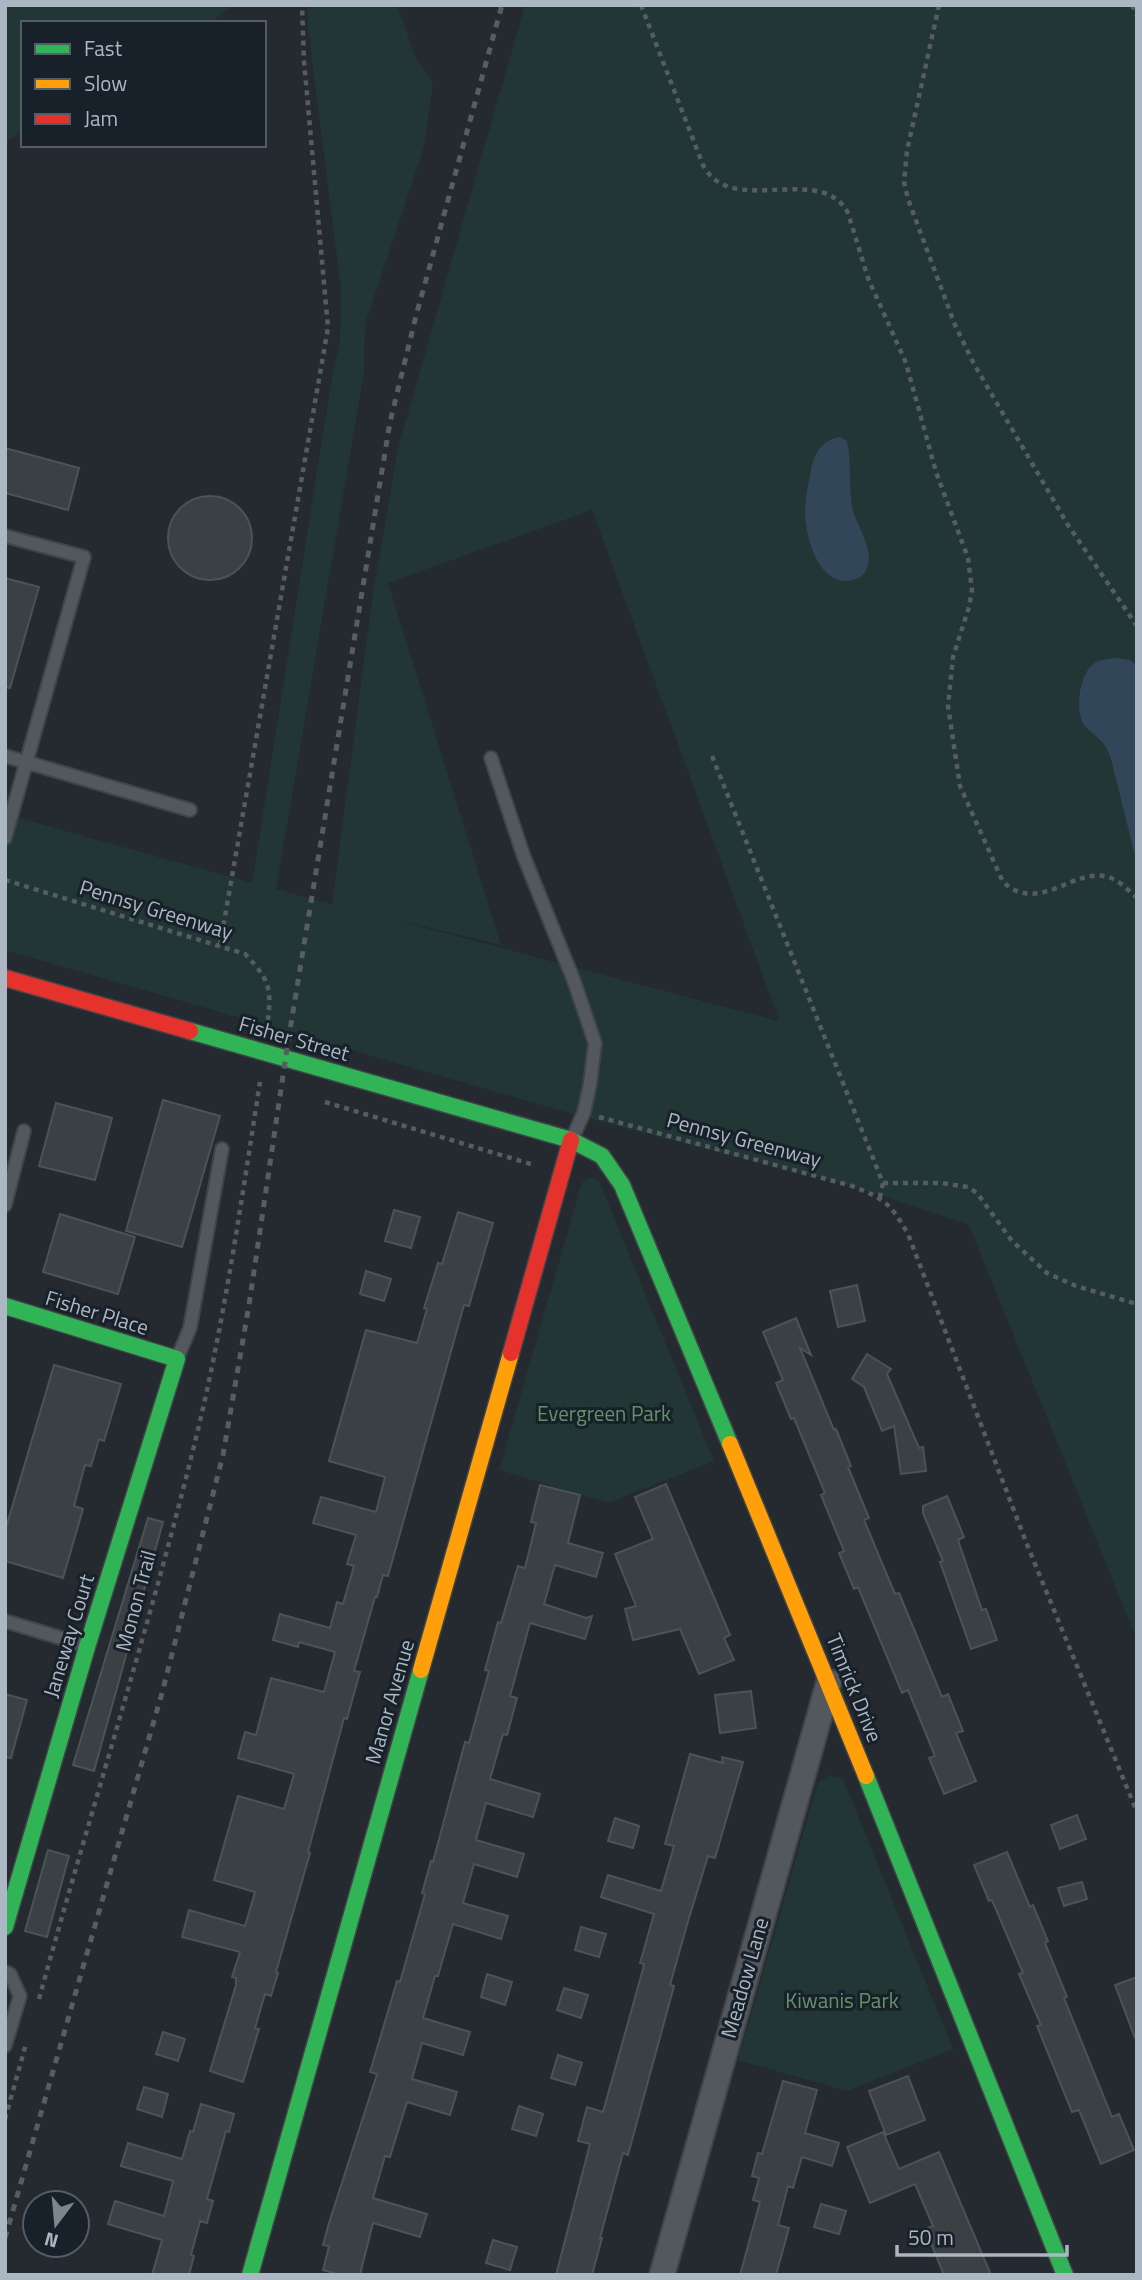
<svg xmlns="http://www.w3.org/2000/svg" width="1142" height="2280" font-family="'Titillium Web',sans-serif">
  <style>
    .green { fill: #213635; fill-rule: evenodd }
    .water { fill: #314658 }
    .building { fill: #3b4044; stroke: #4b5258; stroke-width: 2 }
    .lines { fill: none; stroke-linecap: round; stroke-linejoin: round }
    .lane-casing { stroke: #404448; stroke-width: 16 }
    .street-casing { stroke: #404448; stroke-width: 28 }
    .fast-casing { stroke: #404448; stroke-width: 19 }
    .slow-casing { stroke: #404448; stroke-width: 19 }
    .jam-casing { stroke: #404448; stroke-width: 19 }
    .path { stroke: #565d62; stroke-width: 4.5; stroke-dasharray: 5 5; stroke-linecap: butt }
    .lane { stroke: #52585e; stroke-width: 12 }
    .street { stroke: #52585e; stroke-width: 24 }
    .fast { stroke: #30b455; stroke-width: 16 }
    .slow { stroke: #ff9f0a; stroke-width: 16 }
    .jam { stroke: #e5322d; stroke-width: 16 }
    .rail { stroke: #575d61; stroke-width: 5; stroke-dasharray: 7 7; stroke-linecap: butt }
    .labels { text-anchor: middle; stroke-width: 6; stroke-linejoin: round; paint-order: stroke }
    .street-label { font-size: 21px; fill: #abb7c3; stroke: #182129 }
    .park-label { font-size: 21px; fill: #649268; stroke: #182129 }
  </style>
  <rect width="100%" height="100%" fill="#242a2f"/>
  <path class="green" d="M 5,5 L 234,5 L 209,23 L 23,23 L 23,132 L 5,142 Z
    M 307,5 L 397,5 L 416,58 L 433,83 L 424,147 L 365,324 L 364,372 L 276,889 L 332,904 L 373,593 L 398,448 L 525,5 L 1137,5 L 1137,1640 L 969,1225 L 852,1186 L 583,1117 L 5,950 L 5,814 L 252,883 L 331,383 L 340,340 L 341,289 L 308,27 ZM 592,510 L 779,1020 L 778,1021 L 384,917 L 501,945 L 388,583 Z
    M 591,1177 L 599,1181 L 714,1461 L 608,1503 L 499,1470 L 582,1182 Z
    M 828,1775 L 843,1779 L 953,2049 L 847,2091 L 738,2060 L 817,1785 Z"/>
  <path class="water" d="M 840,437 L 847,441 C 852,464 848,488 853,511 C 858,528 877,554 865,572 C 862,578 852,581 846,581 C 817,581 806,537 805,513 C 805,499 808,484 811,470 C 814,453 822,440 840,437 Z
    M 1115,658 L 1130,660 L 1137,666 L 1137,864 L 1111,759 C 1109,754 1107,748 1104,744 C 1099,737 1089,732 1084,725 C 1075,710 1079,680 1090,667 C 1096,660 1106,659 1115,658 Z"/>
  <path class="building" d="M 5,448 L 79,468 L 68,510 L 5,493 Z
    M168 538a42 42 0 1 1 84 0a42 42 0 1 1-84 0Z
    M 5,578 L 39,587 L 10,688 L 5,687 Z
    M 163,1100 L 220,1116 L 182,1247 L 126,1231 Z
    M 56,1103 L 112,1118 L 95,1180 L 39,1166 Z
    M 394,1210 L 420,1217 L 411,1248 L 385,1241 Z
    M 458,1212 L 493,1223 L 469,1306 L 464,1305 L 388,1576 L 383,1575 L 377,1597 L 375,1597 L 354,1671 L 360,1672 L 347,1719 L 344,1718 L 325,1789 L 308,1852 L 310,1853 L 276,1972 L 278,1973 L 271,1996 L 265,1994 L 255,2028 L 259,2029 L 243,2082 L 210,2071 L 236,1985 L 236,1978 L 232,1977 L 240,1952 L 182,1937 L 189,1910 L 245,1926 L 255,1892 L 214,1880 L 238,1796 L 284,1809 L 294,1774 L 238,1758 L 245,1732 L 256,1735 L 271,1678 L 324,1692 L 335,1652 L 299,1642 L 298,1647 L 273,1640 L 280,1614 L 330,1628 L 337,1602 L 343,1604 L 354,1566 L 347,1564 L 356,1535 L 313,1523 L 321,1497 L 376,1512 L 385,1477 L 329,1461 L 366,1330 L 417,1343 L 427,1309 L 424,1308 L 438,1263 L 442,1264 Z
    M 60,1214 L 135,1237 L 118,1294 L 43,1272 Z
    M 366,1271 L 391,1279 L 384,1301 L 360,1294 Z
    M 857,1285 L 865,1321 L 838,1327 L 830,1291 Z
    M 796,1318 L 811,1355 L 800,1348 L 834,1430 L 836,1429 L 851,1466 L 848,1467 L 869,1518 L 864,1520 L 895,1594 L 899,1593 L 942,1697 L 948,1694 L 963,1731 L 956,1733 L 976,1781 L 944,1794 L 929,1758 L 935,1756 L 908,1690 L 902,1693 L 858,1587 L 854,1589 L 839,1553 L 844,1551 L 821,1495 L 825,1493 L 794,1418 L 791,1419 L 776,1383 L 783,1380 L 763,1332 Z
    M 867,1354 L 891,1369 L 887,1374 L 919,1448 L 923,1447 L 926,1471 L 901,1474 L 894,1426 L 882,1431 L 864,1387 L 852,1379 Z
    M 54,1365 L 121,1384 L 104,1441 L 99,1439 L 91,1466 L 85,1465 L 74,1506 L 83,1509 L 63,1578 L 5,1561 L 5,1531 Z
    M 666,1484 L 730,1635 L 724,1638 L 734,1660 L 699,1674 L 680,1629 L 633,1640 L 625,1609 L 636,1606 L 615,1554 L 653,1539 L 635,1497 Z
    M 540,1485 L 580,1495 L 568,1543 L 603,1553 L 596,1577 L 555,1565 L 544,1604 L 586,1618 L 592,1616 L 585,1639 L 530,1623 L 510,1696 L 517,1698 L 507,1735 L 503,1734 L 490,1779 L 540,1794 L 533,1817 L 486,1803 L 476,1840 L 524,1854 L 517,1877 L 474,1864 L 463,1903 L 508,1916 L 501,1939 L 453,1924 L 438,1976 L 435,1976 L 423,2018 L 470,2032 L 463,2055 L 422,2043 L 412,2079 L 457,2092 L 450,2115 L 407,2102 L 390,2157 L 385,2156 L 373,2198 L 427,2214 L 420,2237 L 373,2223 L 360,2275 L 341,2275 L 323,2270 L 329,2246 L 323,2245 L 329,2223 L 377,2074 L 370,2072 L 397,1981 L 400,1982 L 425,1894 L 422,1893 L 431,1861 L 433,1862 L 465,1742 L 469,1743 L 489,1671 L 485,1670 L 498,1622 L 501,1623 L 518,1566 L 525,1568 L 536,1523 L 531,1522 Z
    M 947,1496 L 964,1537 L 958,1540 L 982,1610 L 986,1609 L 997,1640 L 971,1649 L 940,1562 L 943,1561 L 923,1513 L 923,1506 Z
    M 148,1518 L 163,1522 L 94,1771 L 73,1765 Z
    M 751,1691 L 756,1728 L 720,1733 L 715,1695 Z
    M 5,1694 L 27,1700 L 11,1758 L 5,1757 Z
    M 690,1754 L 723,1763 L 722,1757 L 743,1762 L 715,1858 L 708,1856 L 689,1918 L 670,1985 L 674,1986 L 628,2155 L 623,2153 L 600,2238 L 602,2238 L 592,2275 L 556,2275 L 590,2144 L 578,2141 L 587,2107 L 603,2112 L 643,1969 L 644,1964 L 640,1963 L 654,1914 L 601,1897 L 608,1875 L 661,1891 L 674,1846 L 665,1844 Z
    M 1077,1815 L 1086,1839 L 1060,1849 L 1051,1825 Z
    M 615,1818 L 639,1826 L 633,1848 L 608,1841 Z
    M 48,1850 L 69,1856 L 47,1937 L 25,1931 Z
    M 1007,1852 L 1030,1907 L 1033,1905 L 1048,1941 L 1045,1943 L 1067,1997 L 1064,1998 L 1112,2117 L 1119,2114 L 1134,2150 L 1101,2164 L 1079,2110 L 1072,2112 L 1037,2026 L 1041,2025 L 1019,1974 L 1023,1973 L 992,1900 L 989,1901 L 974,1865 Z
    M 1082,1882 L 1087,1899 L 1064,1906 L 1058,1888 Z
    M 581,1927 L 606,1934 L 599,1957 L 575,1950 Z
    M 487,1974 L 512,1982 L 505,2005 L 481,1997 Z
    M 1137,1977 L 1137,2037 L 1135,2038 L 1115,1985 Z
    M 564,1988 L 588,1995 L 581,2018 L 557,2010 Z
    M 163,2032 L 185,2039 L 178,2061 L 156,2054 Z
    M 558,2055 L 582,2063 L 575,2085 L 551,2078 Z
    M 908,2076 L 925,2120 L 886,2135 L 869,2091 Z
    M 783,2081 L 817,2090 L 805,2133 L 839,2143 L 832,2166 L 802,2157 L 793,2188 L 788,2186 L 778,2225 L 789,2228 L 776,2275 L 740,2275 L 760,2202 L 753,2200 L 759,2178 L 752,2176 L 758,2153 L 762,2154 Z
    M 144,2087 L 168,2094 L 162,2117 L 137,2109 Z
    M 201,2104 L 234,2114 L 229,2132 L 226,2131 L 207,2199 L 213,2201 L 207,2223 L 200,2221 L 191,2255 L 194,2256 L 189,2275 L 152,2275 L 162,2240 L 108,2224 L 115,2201 L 164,2216 L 173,2181 L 121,2166 L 128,2143 L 182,2159 L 190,2131 L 193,2132 Z
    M 519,2106 L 543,2114 L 536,2136 L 512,2129 Z
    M 883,2132 L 899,2169 L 939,2152 L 991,2275 L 944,2275 L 925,2229 L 933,2226 L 915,2184 L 870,2203 L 847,2147 Z
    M 821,2204 L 846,2211 L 839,2234 L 814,2227 Z
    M 493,2240 L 517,2247 L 510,2270 L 486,2263 Z"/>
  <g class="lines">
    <defs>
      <path id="lane" d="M 5,536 L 84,557 L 5,838
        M 5,756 L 190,810
        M 491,758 L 524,857 L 574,981 L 595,1043 L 590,1084 L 584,1112 L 573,1137
        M 5,1205 L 24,1131
        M 177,1359 L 190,1328 L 222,1149
        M 5,1621 L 87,1646
        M 5,1972 L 10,1974 L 20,1996 L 5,2046"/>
      <path id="street" d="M 662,2275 L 829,1682"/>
      <path id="fast" d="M 190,1031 L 571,1140 L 602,1156 L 622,1185 L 730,1444
        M 5,1306 L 177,1359 L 87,1647 L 5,1927
        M 866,1776 L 1065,2275
        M 250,2275 L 421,1670"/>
      <path id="slow" d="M 730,1444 L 866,1776
        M 421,1670 L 511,1353"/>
      <path id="jam" d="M 5,978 L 190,1031
        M 511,1353 L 571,1140"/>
    </defs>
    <use href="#lane" class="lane-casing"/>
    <use href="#street" class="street-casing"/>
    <use href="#fast" class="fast-casing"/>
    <use href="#slow" class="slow-casing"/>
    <use href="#jam" class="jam-casing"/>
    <path class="path" d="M 641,5 L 703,165 C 706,169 709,175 713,178 C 748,209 823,166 848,213 L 868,278 L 906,363 L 936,472 L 968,558 L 972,590 L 969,607 L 953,657 L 948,706 L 960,786 L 1003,882 C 1041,916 1075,864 1111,878 C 1121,882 1129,891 1137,898
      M 939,5 L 907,151 L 904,182 L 908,199 L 955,325 L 974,364 L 1068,525 L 1137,626
      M 1132,5 L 1137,16
      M 712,756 L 883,1183 L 880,1197
      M 5,880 L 245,954 C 271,981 272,990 267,1027
      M 220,945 L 328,328 L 304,61 L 302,5
      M 325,1102 L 534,1165
      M 599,1117 L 852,1186 C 885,1199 890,1203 908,1234 L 1026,1542 L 1137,1812
      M 883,1183 L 941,1183 L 968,1187 L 977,1193 L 1012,1241 L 1047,1273 L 1076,1286 L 1137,1304
      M 39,1999 C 90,1813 149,1629 195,1442 C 224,1324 241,1203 260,1082
      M 5,2119 L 26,2044"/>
    <use href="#lane" class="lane"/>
    <use href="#street" class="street"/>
    <use href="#fast" class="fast"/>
    <use href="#slow" class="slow"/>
    <use href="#jam" class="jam"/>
    <path class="rail" d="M 5,2238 L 162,1693 L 223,1455 L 249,1305 L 288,1042 L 390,422 L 416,316 L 502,5"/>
  </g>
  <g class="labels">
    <g class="street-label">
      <text transform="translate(156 910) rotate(17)" y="7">Pennsy Greenway</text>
      <text transform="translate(294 1039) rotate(16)" y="7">Fisher Street</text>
      <text transform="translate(744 1140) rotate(15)" y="7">Pennsy Greenway</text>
      <text transform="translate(97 1313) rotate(17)" y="7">Fisher Place</text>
      <text transform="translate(136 1601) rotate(-75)" y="7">Monon Trail</text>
      <text transform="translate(69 1636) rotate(-73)" y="7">Janeway Court</text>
      <text transform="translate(854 1688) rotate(68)" y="7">Timrick Drive</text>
      <text transform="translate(390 1702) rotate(-74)" y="7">Manor Avenue</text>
      <text transform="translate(745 1978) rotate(-74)" y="7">Meadow Lane</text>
    </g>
    <g class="park-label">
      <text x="604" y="1421">Evergreen Park</text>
      <text x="842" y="2008">Kiwanis Park</text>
    </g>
  </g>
  <rect width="1142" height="2280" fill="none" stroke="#abb7c3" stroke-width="14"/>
  <rect x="21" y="21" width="245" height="126" fill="#182129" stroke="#535d67" stroke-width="2"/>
  <rect x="35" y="44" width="35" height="10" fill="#30b455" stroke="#535d67" stroke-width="2"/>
  <text x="84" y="56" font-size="21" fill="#abb7c3">Fast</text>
  <rect x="35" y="79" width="35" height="10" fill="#ff9f0a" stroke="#535d67" stroke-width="2"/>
  <text x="84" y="91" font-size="21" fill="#abb7c3">Slow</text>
  <rect x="35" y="114" width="35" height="10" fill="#e5322d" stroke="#535d67" stroke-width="2"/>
  <text x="84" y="126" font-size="21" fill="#abb7c3">Jam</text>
  <g transform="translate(56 2224) rotate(196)"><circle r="33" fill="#182129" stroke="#535d67" stroke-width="2"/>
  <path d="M0-5L12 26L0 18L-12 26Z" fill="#7c868f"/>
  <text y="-10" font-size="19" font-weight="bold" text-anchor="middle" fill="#abb7c3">N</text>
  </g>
  <path d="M897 2245v10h170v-10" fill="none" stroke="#abb7c3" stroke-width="3.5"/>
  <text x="908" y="2245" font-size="21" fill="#abb7c3" stroke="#182129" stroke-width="5" paint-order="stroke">50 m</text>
</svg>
